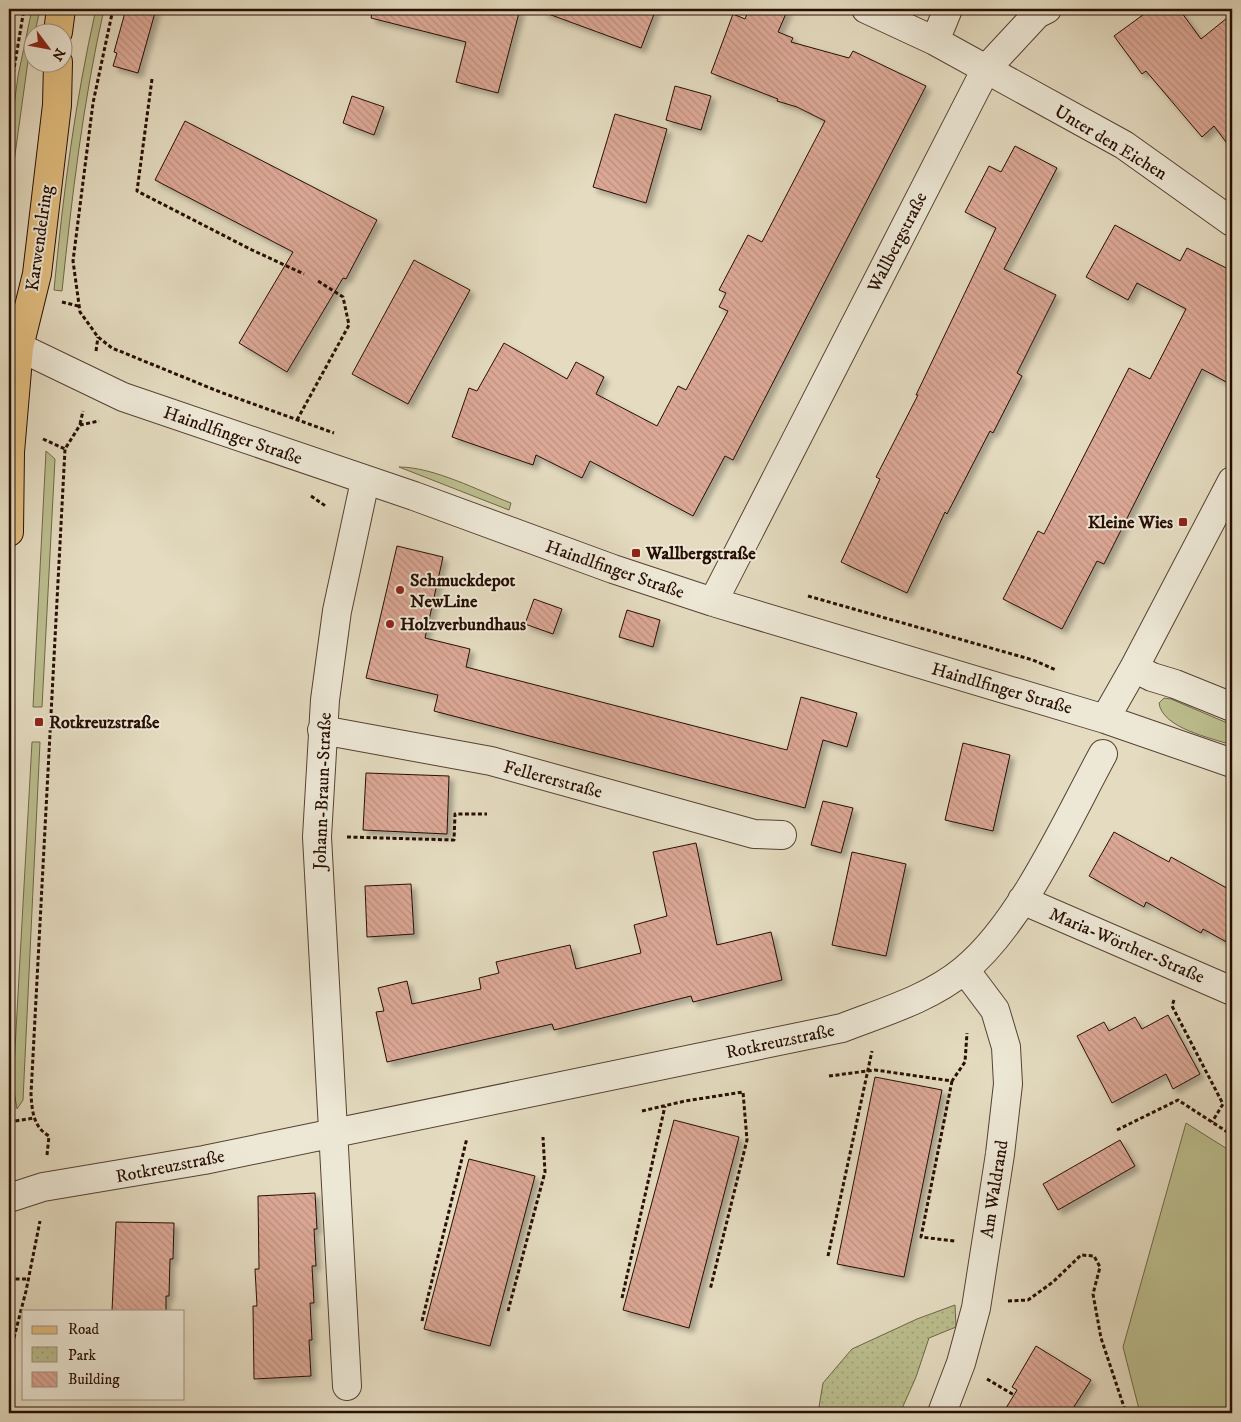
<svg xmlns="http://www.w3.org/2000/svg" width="1241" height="1422" font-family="'IM FELL DW Pica',serif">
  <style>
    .grass { fill: #bbbe8e; stroke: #716648 }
    .park { fill: url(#park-dots); stroke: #716648 }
    .building { fill: url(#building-back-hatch); stroke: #270e03; filter: url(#shadow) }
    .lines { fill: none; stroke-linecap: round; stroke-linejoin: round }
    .minor-casing { stroke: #564132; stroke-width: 30 }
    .major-casing { stroke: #270e03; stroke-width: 30 }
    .path { stroke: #270e03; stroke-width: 3; stroke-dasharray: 4 2.5; stroke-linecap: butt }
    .minor { stroke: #ede8d6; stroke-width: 28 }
    .major { stroke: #e2be80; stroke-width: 28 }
    .poi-dot { fill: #8f2418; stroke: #ede8d6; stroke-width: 2 }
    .labels { text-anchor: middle; stroke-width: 4; stroke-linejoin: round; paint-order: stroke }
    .street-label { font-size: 18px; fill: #270e03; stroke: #ede8d6 }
    .poi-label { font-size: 18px; font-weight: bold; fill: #270e03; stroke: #ede8d6; text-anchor: start }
  </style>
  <defs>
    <pattern id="park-dots" width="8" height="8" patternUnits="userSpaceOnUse" patternTransform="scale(1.25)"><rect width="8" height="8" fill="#bbbe8e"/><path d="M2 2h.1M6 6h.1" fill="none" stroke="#a1a279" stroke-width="1.8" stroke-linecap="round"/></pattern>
    <pattern id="building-back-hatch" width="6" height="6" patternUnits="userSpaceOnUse" patternTransform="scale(1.25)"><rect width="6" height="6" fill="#dca896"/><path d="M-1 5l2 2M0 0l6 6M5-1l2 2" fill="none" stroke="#bd8f80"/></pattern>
    <filter id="shadow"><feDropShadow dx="4.5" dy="4.5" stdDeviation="2.5" flood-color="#0004"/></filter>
  </defs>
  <rect width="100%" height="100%" fill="#e4dbc0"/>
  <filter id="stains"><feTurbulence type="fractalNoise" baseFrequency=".004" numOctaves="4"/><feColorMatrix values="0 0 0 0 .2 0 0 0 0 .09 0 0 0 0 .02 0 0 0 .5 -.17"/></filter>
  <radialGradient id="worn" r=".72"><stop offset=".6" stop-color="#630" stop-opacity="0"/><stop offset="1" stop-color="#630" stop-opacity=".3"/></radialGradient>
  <path class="grass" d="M 32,9 L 40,9 L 35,32 L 32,32 L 9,198 L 9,143 L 18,76 Z
    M 96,9 L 104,9 C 83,102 72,196 62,291 L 54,290 C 63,195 75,101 96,9 Z
    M 46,451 L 55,459 L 42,707 L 33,707 Z
    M 399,467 C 434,467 479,491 511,503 L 509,510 Z
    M 1164,698 L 1171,699 L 1232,725 L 1232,745 C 1211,738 1162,728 1159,703 Z
    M 32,742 L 40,742 L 23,1100 L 17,1109 L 13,1085 Z
    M 1186,1123 L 1232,1152 L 1232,1413 L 1140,1413 L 1123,1347 Z"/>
  <path class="park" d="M 955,1305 L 956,1327 L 929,1338 L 916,1377 L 900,1413 L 818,1413 L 823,1383 L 852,1349 L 917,1319 Z"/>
  <path class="building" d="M 126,9 L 156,9 L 138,73 L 113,66 L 117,53 L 114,52 Z
    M 373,9 L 520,9 L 498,93 L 456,82 L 466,42 L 371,18 Z
    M 544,9 L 656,9 L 641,48 L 543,12 Z
    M 749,9 L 788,9 L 778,32 L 793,38 L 791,42 L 849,58 L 853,51 L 926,86 L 733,460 L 725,456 L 693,516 L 590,461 L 582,478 L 536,455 L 533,465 L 452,437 L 469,388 L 477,391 L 504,343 L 567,379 L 576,362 L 604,377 L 596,394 L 657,426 L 678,386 L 686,390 L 728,311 L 719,307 L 726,293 L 719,290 L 748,235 L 762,242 L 825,121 L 797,107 L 777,101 L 778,99 L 711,73 L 733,14 L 745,19 Z
    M 1151,9 L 1179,9 L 1201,39 L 1232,14 L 1232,150 L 1214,126 L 1202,137 L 1146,71 L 1142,74 L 1114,36 Z
    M 675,86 L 711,96 L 701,130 L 666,120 Z
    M 352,96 L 384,107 L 374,135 L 343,123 Z
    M 615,114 L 667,129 L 646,203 L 593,187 Z
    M 185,121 L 377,220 L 346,279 L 343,278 L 287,372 L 239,343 L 293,252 L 155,180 Z
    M 1015,146 L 1057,168 L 1004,269 L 1056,295 L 1017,373 L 1022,376 L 993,433 L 990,431 L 947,514 L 945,512 L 907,593 L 841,562 L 880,479 L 876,477 L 918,395 L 916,395 L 996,228 L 965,212 L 989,166 L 1001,172 Z
    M 1115,225 L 1180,261 L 1187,248 L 1232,271 L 1232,385 L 1202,369 L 1104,564 L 1097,561 L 1062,629 L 1003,599 L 1038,531 L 1044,534 L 1129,368 L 1150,379 L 1186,309 L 1137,283 L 1128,300 L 1086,277 Z
    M 414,260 L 470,290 L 408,404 L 352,374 Z
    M 397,546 L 443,557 L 425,638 L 470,649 L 466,667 L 787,750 L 801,697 L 857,713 L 847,747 L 823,740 L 805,808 L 434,711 L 438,695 L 366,678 Z
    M 534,599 L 562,609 L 553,634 L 525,624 Z
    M 627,610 L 660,620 L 653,647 L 619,637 Z
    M 963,743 L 1010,755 L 993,831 L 945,820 Z
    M 366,773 L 449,776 L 447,834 L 363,830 Z
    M 823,801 L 853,808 L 841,853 L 811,845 Z
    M 1114,832 L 1169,862 L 1171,857 L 1232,891 L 1232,945 L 1203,929 L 1201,933 L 1146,902 L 1144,907 L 1089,876 Z
    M 696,843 L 717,945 L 771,932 L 782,980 L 693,1002 L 691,996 L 554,1030 L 552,1024 L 387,1062 L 376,1012 L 384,1011 L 378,988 L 407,981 L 412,1004 L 481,989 L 479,978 L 499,973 L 496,962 L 570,945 L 576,969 L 641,953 L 634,925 L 667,916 L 653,852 Z
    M 852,852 L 906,864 L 886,956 L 832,945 Z
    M 411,884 L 414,934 L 367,937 L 365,886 Z
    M 1168,1015 L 1200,1074 L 1173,1089 L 1166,1074 L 1112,1103 L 1077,1036 L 1104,1022 L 1109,1031 L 1135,1017 L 1142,1029 Z
    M 875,1077 L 942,1090 L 904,1277 L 837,1264 Z
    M 674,1120 L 739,1137 L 689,1328 L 623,1310 Z
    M 1120,1140 L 1135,1166 L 1058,1210 L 1043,1184 Z
    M 469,1159 L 535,1176 L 490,1346 L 424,1329 Z
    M 315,1193 L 317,1229 L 314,1229 L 316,1266 L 312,1266 L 314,1303 L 310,1303 L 312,1340 L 309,1340 L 311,1376 L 254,1379 L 253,1306 L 257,1306 L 255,1269 L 259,1269 L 258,1196 Z
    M 116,1222 L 174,1223 L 173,1259 L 170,1259 L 169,1296 L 166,1296 L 166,1311 L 112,1311 Z
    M 1036,1346 L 1091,1380 L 1070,1413 L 1003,1413 L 1017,1390 L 1012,1387 Z"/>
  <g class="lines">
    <defs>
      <path id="minor" d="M 866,9 L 935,41 L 1124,145 L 1232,222
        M 935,41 L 948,9
        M 9,344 L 19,347 L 123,397 L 414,496 L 613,569 L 713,602 L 1105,719 L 1232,763
        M 713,602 L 986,69 L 1037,14 L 1047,9
        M 1134,668 L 1152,677 L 1175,684 L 1232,707
        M 1105,719 L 1134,668 L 1232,481
        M 322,730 L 491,761 L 754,834 L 782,835
        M 1022,900 L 1232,991
        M 9,1198 L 43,1187 L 204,1160 L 842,1028 C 883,1012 929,999 964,970 C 1021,924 1067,820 1103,754
        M 347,1386 L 317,837 L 325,700 L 337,611 L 365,481
        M 942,1413 L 961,1363 L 976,1308 L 1000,1154 L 1008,1084 L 1006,1047 L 995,1010 L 965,970"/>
      <path id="major" d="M 58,32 L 61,9
        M 9,532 L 10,452 L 19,347 L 37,274 L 57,105 L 58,62"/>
    </defs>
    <use href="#minor" class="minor-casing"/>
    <use href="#major" class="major-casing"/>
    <path class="path" d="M 113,9 L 93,103 L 73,261 L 80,312 L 98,337 L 112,348 L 220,392 L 334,433
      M 152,79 L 137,191 L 252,250 L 304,274
      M 9,99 L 24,9
      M 62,302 L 78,306
      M 96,351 L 98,337
      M 297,420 L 349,325 L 343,297 L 318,281
      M 80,424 L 83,411
      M 43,439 L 65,449
      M 311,496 L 327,507
      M 808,596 L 1033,660 L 1056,670
      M 347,837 L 454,840 L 455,814 L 487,814
      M 1174,1000 L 1172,1006 L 1223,1104 L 1212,1122
      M 829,1076 L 875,1070 L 952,1081 L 965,1062 L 967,1033
      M 952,1081 L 921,1237 L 955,1241
      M 642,1111 L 685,1101 L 743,1092 L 747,1140 L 710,1290
      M 9,1122 L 34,1118
      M 1117,1130 L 1178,1100 L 1232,1135
      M 47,1155 L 49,1136 C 33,1127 32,1110 31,1094 L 65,449 L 80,425 L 99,421
      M 828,1256 L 872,1051
      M 9,1279 L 28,1279
      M 622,1298 L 665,1106
      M 1008,1301 L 1028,1300 L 1053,1282 L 1081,1255 L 1094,1256 L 1100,1267 L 1093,1294 L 1101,1338 L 1126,1413
      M 508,1311 L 545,1172 L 543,1137
      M 422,1321 L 467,1138
      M 9,1357 L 26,1291 L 40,1221
      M 987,1379 L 1014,1395"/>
    <use href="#minor" class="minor"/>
    <use href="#major" class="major"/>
  </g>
  <g class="poi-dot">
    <rect x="1178" y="517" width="10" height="10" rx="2.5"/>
    <rect x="631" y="548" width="10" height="10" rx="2.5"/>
    <circle cx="400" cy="590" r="5"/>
    <circle cx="390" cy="624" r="5"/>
    <rect x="34" y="717" width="10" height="10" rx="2.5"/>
  </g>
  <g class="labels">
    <g class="street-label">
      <text transform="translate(1111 142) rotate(31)" y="6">Unter den Eichen</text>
      <text transform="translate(39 238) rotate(-82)" y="6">Karwendelring</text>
      <text transform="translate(897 242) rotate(-63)" y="6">Wallbergstraße</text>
      <text transform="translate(233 435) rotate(19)" y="6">Haindlfinger Straße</text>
      <text transform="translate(615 569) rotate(19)" y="6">Haindlfinger Straße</text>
      <text transform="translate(1002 688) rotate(16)" y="6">Haindlfinger Straße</text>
      <text transform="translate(553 779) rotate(15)" y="6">Fellererstraße</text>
      <text transform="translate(322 791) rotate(-88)" y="6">Johann-Braun-Straße</text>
      <text transform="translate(1127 945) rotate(23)" y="6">Maria-Wörther-Straße</text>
      <text transform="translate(780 1041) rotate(-12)" y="6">Rotkreuzstraße</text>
      <text transform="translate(170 1166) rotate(-11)" y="6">Rotkreuzstraße</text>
      <text transform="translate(994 1189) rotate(-81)" y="6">Am Waldrand</text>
    </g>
    <g class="poi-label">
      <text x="1173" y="528" text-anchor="end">Kleine Wies</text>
      <text x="646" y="559">Wallbergstraße</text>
      <text x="410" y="586">Schmuckdepot<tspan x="410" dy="21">NewLine</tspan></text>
      <text x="400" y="630">Holzverbundhaus</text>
      <text x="49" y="728">Rotkreuzstraße</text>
    </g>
  </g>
  <rect width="1241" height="1422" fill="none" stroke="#e4dbc0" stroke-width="30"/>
  <rect x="10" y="10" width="1221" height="1402" fill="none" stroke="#270e03" stroke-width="2.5"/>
  <rect x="15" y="15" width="1211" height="1392" fill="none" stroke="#270e03"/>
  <rect x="22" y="1310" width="162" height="90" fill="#ede8d6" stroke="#9e9182"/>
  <rect x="32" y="1326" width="25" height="8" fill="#e2be80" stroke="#9e9182"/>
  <text x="68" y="1334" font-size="15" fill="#270e03">Road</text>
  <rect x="32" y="1347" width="25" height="15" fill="url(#park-dots)" stroke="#9e9182"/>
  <text x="68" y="1360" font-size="15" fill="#270e03">Park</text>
  <rect x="32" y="1372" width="25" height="15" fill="url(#building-back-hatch)" stroke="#9e9182"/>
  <text x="68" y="1384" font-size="15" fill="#270e03">Building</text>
  <g transform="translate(48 48) rotate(122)"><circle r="24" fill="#ede8d6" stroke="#9e9182"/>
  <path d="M0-4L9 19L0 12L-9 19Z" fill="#8f2418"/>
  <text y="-8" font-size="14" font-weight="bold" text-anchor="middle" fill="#270e03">N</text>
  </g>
  <rect width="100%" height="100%" filter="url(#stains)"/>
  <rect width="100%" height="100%" fill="url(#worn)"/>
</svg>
